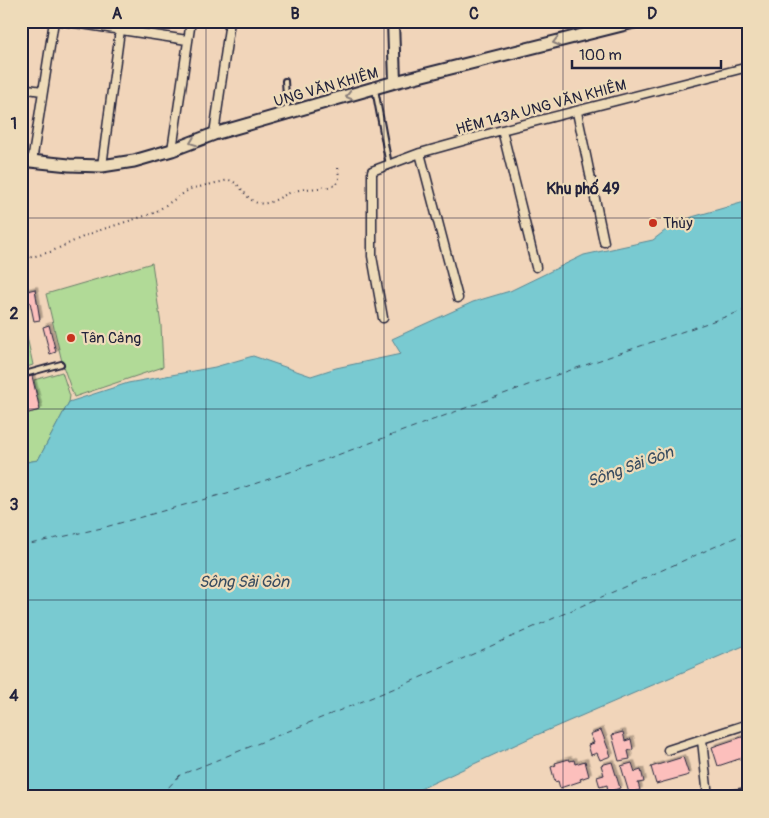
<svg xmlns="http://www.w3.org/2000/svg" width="769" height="818" font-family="Pangolin,sans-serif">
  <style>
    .green { fill: #b1da97; stroke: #6a7e69 }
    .water { fill: #79cad1; stroke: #568795 }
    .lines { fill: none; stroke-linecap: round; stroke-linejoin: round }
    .ferry { stroke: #384c60; stroke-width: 1; stroke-dasharray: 6 5; stroke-linecap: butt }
    .building { fill: #fcbfbc; stroke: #22223b; filter: url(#shadow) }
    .service-casing { stroke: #22223b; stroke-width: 8 }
    .minor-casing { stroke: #22223b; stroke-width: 11 }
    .tertiary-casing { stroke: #22223b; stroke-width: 14 }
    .secondary-casing { stroke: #22223b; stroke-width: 15 }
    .path { stroke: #22223b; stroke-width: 2; stroke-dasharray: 1 4; stroke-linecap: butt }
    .service { stroke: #eedbb9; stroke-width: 4 }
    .minor { stroke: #eedbb9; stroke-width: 8 }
    .tertiary { stroke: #eedbb9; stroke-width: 10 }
    .secondary { stroke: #eedbb9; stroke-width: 11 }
    .oneway { stroke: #887e7a }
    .grid { fill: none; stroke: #22223b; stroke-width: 1; stroke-opacity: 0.55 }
    .poi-dot { fill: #c8321e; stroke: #eedbb9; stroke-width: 2 }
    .labels { text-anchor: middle; stroke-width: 4.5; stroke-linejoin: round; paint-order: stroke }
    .street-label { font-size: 15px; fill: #22223b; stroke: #eedbb9 }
    .poi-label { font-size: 15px; fill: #22223b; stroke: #eedbb9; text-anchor: start }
    .neighbourhood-label { font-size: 16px; font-weight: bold; fill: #22223b; stroke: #eedbb9 }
    .water-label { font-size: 16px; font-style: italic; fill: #384c60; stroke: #eedbb9 }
    .neatline { fill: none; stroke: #22223b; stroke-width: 2 }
    .grid-label { font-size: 16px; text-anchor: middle; font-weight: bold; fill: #22223b }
  </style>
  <defs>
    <filter id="shadow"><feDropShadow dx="2.5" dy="-2.5" stdDeviation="0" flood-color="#0004"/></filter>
  </defs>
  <rect width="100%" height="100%" fill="#f1d5ba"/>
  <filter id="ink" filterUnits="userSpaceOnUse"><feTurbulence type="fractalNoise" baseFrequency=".02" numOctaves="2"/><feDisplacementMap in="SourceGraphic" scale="10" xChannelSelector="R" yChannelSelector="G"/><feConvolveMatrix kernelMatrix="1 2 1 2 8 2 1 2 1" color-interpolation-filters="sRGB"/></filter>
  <g filter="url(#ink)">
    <path class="green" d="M 152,263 L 161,325 L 163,367 L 74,397 L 63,366 L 46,294 Z
      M 23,318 L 33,365 L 21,369 L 21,319 Z
      M 62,372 L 70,396 L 69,402 L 38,460 L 21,463 L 21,415 L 40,410 L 34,380 Z"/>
    <path class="water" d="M 748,201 L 748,644 L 532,737 L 403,797 L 21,797 L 21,463 L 38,460 L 69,402 L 128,383 L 215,367 L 253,356 L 311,376 L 336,368 L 401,354 L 392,339 L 473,302 L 510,291 L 584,255 L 653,240 L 666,230 L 692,217 Z"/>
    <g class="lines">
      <path class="ferry" d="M 21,546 L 102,528 L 227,493 L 302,468 L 539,381 L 748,309
        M 164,797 L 167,789 L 180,775 L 410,682 L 748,532"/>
    </g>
    <path class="building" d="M 35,289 L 40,320 L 34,321 L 30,302 L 25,303 L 23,292 Z
      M 49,325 L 56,352 L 50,354 L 43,327 Z
      M 32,376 L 40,410 L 21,415 L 21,379 Z
      M 601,730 L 611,756 L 600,760 L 597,753 L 591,755 L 588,745 L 594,743 L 590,734 Z
      M 623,732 L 625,741 L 631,739 L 633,749 L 628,751 L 630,759 L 619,761 L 612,735 Z
      M 748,735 L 748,756 L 718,766 L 712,747 Z
      M 683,757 L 689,775 L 656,784 L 651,767 Z
      M 569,759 L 570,761 L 574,760 L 575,764 L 585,761 L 589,776 L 580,779 L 581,781 L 560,788 L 558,781 L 555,782 L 551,767 L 556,765 L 555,763 Z
      M 612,762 L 620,788 L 608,792 L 607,785 L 600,787 L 597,777 L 604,775 L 601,765 Z
      M 632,763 L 635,772 L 641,770 L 644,782 L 638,783 L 640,790 L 629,793 L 621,766 Z"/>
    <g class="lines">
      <defs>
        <path id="service" d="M 285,81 L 287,111
          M 375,89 L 389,165
          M 21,375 L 61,364"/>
        <path id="minor" d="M 62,21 L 187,40
          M 21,88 L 42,91
          M 577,112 L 604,242
          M 502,130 L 536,267
          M 214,134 L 230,21
          M 172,150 L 191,21
          M 420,153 L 458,298
          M 32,162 L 54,21
          M 102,166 L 120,30
          M 383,318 L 372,256 L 372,171 L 420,153 L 502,130 L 748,67
          M 702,740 L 708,797
          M 668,750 L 748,724"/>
        <path id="tertiary" d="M 393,21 L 395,82"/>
        <path id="secondary" d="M 21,160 L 69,165 L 102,166 L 134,161 L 172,150 L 214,134 L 395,82 L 638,21
          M 730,797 L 748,794"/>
      </defs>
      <use href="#service" class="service-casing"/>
      <use href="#minor" class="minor-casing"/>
      <use href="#tertiary" class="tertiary-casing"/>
      <use href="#secondary" class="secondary-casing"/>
      <path class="path" d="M 21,260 L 50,252 L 94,232 L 154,213 L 190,189 L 229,180 C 241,183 244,197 255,202 C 269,208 282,194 295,191 C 309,187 324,190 337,184 L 339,178 L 338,167"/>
      <use href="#service" class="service"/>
      <use href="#minor" class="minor"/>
      <use href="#tertiary" class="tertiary"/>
      <use href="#secondary" class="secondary"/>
    </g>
    <defs><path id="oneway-chevron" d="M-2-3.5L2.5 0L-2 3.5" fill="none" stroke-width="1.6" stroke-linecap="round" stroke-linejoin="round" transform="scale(1.25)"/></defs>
    <g class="oneway">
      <use href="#oneway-chevron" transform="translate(556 42) rotate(166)"/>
      <use href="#oneway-chevron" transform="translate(349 96) rotate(164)"/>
      <use href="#oneway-chevron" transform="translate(193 142) rotate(159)"/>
    </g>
  </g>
  <path class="grid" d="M 206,21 L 206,797M 384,21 L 384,797M 563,21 L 563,797M 21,218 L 748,218M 21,409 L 748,409M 21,600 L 748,600"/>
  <g class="poi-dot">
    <circle cx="653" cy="223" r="5"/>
    <circle cx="71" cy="338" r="5"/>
  </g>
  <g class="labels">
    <g class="street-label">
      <text transform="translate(326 87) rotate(-16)" y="5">UNG VĂN KHIÊM</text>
      <text transform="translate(541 107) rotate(-15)" y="5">HẺM 143A UNG VĂN KHIÊM</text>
    </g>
    <g class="poi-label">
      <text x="663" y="228">Thủy</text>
      <text x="81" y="343">Tân Cảng</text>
    </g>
    <g class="neighbourhood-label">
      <text x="583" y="194">Khu phố 49</text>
    </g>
    <g class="water-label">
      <text transform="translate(630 466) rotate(-20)" y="6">Sông Sài Gòn</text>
      <text x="244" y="587">Sông Sài Gòn</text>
    </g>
  </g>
  <rect width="769" height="818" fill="none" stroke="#eedbb9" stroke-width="55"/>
  <path d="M572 60v8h149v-8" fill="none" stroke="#22223b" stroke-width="2.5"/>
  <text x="579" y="60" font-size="15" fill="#22223b" stroke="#eedbb9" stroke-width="4" paint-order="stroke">100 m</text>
  <rect x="28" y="28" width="714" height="762" class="neatline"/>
  <g class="grid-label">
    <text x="117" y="19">A</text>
    <text x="295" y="19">B</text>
    <text x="474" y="19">C</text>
    <text x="652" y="19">D</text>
    <text x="14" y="129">1</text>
    <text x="14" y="319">2</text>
    <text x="14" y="510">3</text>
    <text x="14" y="701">4</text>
  </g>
</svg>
